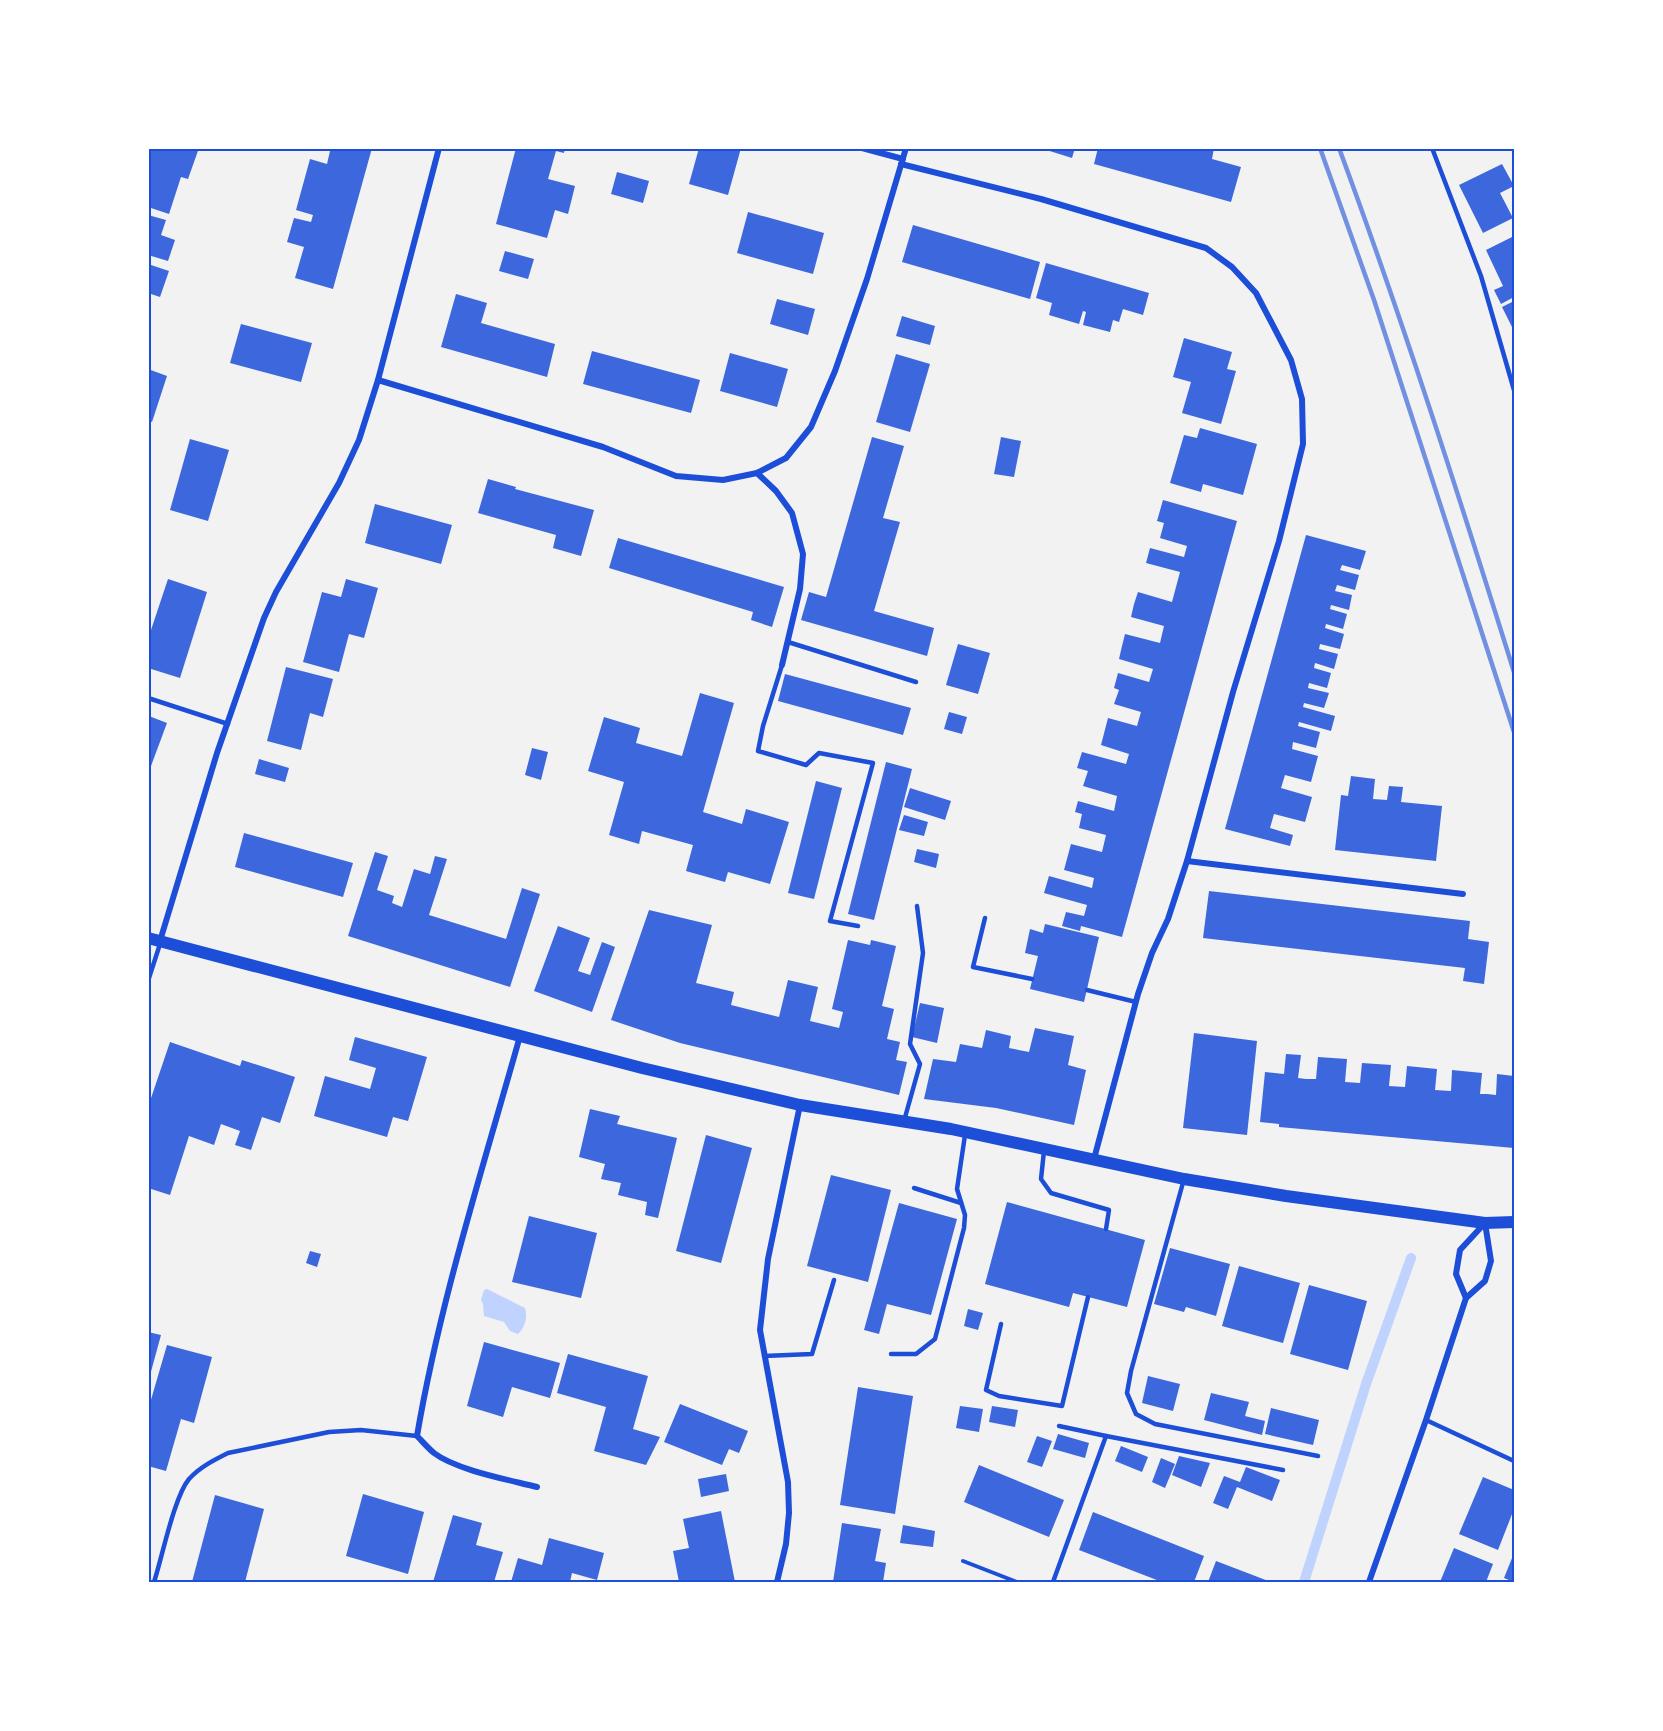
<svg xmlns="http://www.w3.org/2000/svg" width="1663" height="1731" font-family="'Exo 2',sans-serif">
	<rect width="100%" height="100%" fill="#f2f2f2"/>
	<path fill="#bfd3fe" d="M487,1289l38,19c3,9 0,19 -7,26l-8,-3 -6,-9 -20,-6 -1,-12 -2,-4 3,-10z"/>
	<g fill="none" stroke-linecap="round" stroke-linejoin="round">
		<polyline stroke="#bfd3fe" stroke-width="10" points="1304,1582 1366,1384 1411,1258"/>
	</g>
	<g fill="#3d67dc">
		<polygon points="148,148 199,148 188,179 181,177 169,214 148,207"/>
		<polygon points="323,148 372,148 333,289 295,278 304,247 287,242 294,218 311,222 313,215 296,210 310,159 327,164 330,151"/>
		<polygon points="516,148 565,148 564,153 556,151 548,179 575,186 568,214 555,210 547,238 496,224"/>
		<polygon points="699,148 741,148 728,195 689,184"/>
		<polygon points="1040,148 1075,148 1072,158"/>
		<polygon points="1098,148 1214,148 1212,159 1241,167 1231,202 1094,164"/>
		<polygon points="1502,164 1514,186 1500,193 1513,218 1483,233 1459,185"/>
		<polygon points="617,172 649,181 643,203 611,194"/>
		<polygon points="748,212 824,233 813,274 737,253"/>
		<polygon points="148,215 166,220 161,235 175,240 168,261 148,255"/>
		<polygon points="913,225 1040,262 1030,299 902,262"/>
		<polygon points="1514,236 1513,257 1514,297 1501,304 1494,290 1503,286 1486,250"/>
		<polygon points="505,251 534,259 528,279 499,271"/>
		<polygon points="1046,263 1149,293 1143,315 1123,309 1119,322 1113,320 1110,332 1083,325 1086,312 1083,311 1079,324 1049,315 1052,303 1036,298"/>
		<polygon points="148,264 169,271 160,297 148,293"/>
		<polygon points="456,294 487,303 481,323 555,344 547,377 441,347"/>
		<polygon points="777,299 815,309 808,335 770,324"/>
		<polygon points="1514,301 1514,326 1512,327 1502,307"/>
		<polygon points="902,316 935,326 930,345 896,336"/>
		<polygon points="241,324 312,343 301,382 230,363"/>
		<polygon points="1184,338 1232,352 1227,369 1236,371 1221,424 1182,413 1191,382 1173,377"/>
		<polygon points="592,351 700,380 691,413 583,384"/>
		<polygon points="730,353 788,369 777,407 720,391"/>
		<polygon points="896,354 930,364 910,432 876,422"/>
		<polygon points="148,369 167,376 152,422 148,421"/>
		<polygon points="1200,428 1257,444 1243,495 1203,484 1201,492 1170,483 1184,435 1197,438"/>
		<polygon points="872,437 904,446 883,518 900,522 874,611 934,628 927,656 801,620 809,592 826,597"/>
		<polygon points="1001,437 1021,441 1014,477 994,474"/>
		<polygon points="190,439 229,450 208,521 170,510"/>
		<polygon points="488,479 516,487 515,489 594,510 581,556 553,548 556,535 478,513"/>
		<polygon points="1163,500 1237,521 1122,937 1081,926 1080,931 1062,926 1066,912 1084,916 1087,905 1044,893 1049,876 1092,888 1094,878 1064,870 1071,844 1102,852 1106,835 1079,828 1082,814 1075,812 1078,801 1114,811 1117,796 1083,786 1088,771 1077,768 1082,752 1126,764 1129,754 1101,745 1108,718 1137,726 1141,712 1114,704 1119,690 1114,688 1118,673 1149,682 1153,669 1119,659 1122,646 1125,634 1160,643 1164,626 1131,617 1134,604 1138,592 1172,602 1180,572 1146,563 1150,548 1184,557 1187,546 1160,538 1164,523 1157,521"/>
		<polygon points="375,504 452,525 441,564 365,543"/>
		<polygon points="1306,535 1366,551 1360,570 1342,565 1340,570 1359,575 1355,590 1337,585 1335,591 1352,595 1349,610 1331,605 1330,609 1347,614 1343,629 1326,624 1325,628 1344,634 1340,649 1320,644 1319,649 1338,654 1334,669 1315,663 1314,668 1331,673 1327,688 1309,683 1308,688 1329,693 1324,708 1304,703 1303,707 1335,716 1331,731 1299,722 1298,726 1320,732 1316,748 1293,742 1292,749 1318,756 1311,782 1285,775 1281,788 1312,797 1305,822 1274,814 1270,828 1293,835 1290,846 1225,829"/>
		<polygon points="618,538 784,587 772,627 751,620 753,612 609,568"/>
		<polygon points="168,579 207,592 180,678 148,668 148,639"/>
		<polygon points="346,579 378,588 364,638 349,634 339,672 303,662 322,592 341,597"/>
		<polygon points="958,644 990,653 978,694 946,685"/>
		<polygon points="286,667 333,679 323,717 310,713 301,750 267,741"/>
		<polygon points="785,674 911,708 903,735 778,701"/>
		<polygon points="700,693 734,703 703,812 742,824 746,809 789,822 770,884 728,872 725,882 686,871 693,845 642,831 639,844 609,835 624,782 588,771 604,717 640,728 636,743 682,756"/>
		<polygon points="949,712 967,717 962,734 944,729"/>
		<polygon points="149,716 167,723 151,766 148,765"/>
		<polygon points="532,748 548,752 541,780 525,775"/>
		<polygon points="259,759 289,768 285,782 255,774"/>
		<polygon points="886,762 912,769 874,920 848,914"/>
		<polygon points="1351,776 1375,779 1373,799 1387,800 1389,786 1403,787 1401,802 1442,806 1436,861 1335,850 1341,795 1348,796"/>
		<polygon points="816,781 842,788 814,899 788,893"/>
		<polygon points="910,788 951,801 945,820 904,807"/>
		<polygon points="904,815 928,822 924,836 899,830"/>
		<polygon points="244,833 353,863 343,897 235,867"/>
		<polygon points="917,849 939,854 936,868 914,862"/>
		<polygon points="375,852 388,856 377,890 394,896 392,903 402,907 414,869 430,874 435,856 447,859 429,915 506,939 522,888 540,894 510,987 348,936"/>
		<polygon points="1209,891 1470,921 1468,939 1489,942 1484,984 1463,981 1465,968 1203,938"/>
		<polygon points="649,910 712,925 696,983 734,992 731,1005 779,1017 788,980 818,987 810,1021 839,1028 843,1012 832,1009 848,940 870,945 871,940 896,946 882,1006 894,1009 887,1039 900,1042 896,1060 907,1062 899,1095 680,1043 611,1020"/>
		<polygon points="1045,924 1099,937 1084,1002 1030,989 1038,956 1025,953 1030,929 1043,933"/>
		<polygon points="558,926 590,938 578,971 590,975 602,942 615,947 592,1012 534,991"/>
		<polygon points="920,1003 944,1008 937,1043 912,1037"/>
		<polygon points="1035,1028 1074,1036 1068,1065 1086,1070 1074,1125 996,1108 924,1099 933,1059 956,1062 960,1044 982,1048 986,1030 1011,1036 1009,1048 1029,1052"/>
		<polygon points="1194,1033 1257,1041 1247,1135 1183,1128"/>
		<polygon points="355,1037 427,1057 408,1121 393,1117 387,1137 314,1116 325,1076 370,1089 376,1068 349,1060"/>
		<polygon points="170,1042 240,1066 242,1060 295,1077 280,1123 262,1117 251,1150 235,1145 240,1131 221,1124 214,1145 189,1136 170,1195 148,1188 148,1107"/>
		<polygon points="1286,1054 1301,1055 1298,1078 1306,1079 1316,1079 1318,1057 1347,1059 1345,1082 1360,1083 1362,1063 1391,1065 1389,1086 1405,1087 1407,1066 1437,1069 1435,1090 1451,1091 1452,1070 1482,1073 1480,1094 1487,1094 1496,1095 1497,1074 1514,1076 1514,1148 1279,1127 1279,1124 1260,1122 1265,1072 1284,1074"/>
		<polygon points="590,1109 620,1116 617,1124 677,1138 658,1218 645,1215 647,1202 618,1195 621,1183 601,1179 605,1164 579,1157"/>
		<polygon points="706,1135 752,1148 721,1263 676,1251"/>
		<polygon points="831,1175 891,1190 868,1282 807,1266"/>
		<polygon points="1007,1202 1145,1240 1127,1307 1073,1293 1069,1307 985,1284"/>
		<polygon points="899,1203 957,1219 931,1315 887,1304 879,1334 864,1330"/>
		<polygon points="529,1216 597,1233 581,1298 512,1282"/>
		<polygon points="1170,1248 1230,1264 1216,1316 1186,1307 1184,1312 1154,1304"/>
		<polygon points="310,1251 321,1254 317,1267 306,1263"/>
		<polygon points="1239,1266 1300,1283 1283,1343 1222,1326"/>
		<polygon points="1309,1285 1367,1301 1348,1370 1290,1354"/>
		<polygon points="968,1309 983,1313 978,1330 964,1326"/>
		<polygon points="148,1332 161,1335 149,1379 148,1379"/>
		<polygon points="484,1342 560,1363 550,1398 512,1387 503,1417 467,1406"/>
		<polygon points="167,1345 212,1357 194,1423 181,1419 166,1471 148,1466 148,1410"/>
		<polygon points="568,1354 648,1376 633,1429 660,1437 646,1465 594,1451 606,1407 557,1393"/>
		<polygon points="1148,1376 1180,1384 1173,1411 1142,1403"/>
		<polygon points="858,1387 913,1396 895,1514 840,1505"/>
		<polygon points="1211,1393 1249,1402 1245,1416 1265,1421 1262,1435 1204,1420"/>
		<polygon points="680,1404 748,1431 739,1453 729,1449 722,1465 664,1442"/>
		<polygon points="960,1406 983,1409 979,1432 956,1428"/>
		<polygon points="992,1406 1018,1410 1015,1427 989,1422"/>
		<polygon points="1271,1408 1319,1420 1313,1445 1265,1434"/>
		<polygon points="1058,1434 1089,1443 1085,1458 1053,1449"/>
		<polygon points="1037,1436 1052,1441 1042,1467 1027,1462"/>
		<polygon points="1121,1446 1148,1457 1142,1472 1115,1461"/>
		<polygon points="1179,1456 1210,1463 1201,1487 1172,1475"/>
		<polygon points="1161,1458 1175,1464 1165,1488 1152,1482"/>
		<polygon points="979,1465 1064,1500 1049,1537 964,1502"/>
		<polygon points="1246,1467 1280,1480 1272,1501 1237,1487 1228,1509 1213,1503 1224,1476 1240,1482"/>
		<polygon points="726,1474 729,1491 701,1497 698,1479"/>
		<polygon points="1483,1477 1514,1490 1514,1509 1498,1550 1459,1534"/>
		<polygon points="363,1494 424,1512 408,1574 346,1556"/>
		<polygon points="215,1495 264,1509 245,1582 192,1582"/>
		<polygon points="721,1511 735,1582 679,1582 673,1551 689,1548 683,1519"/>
		<polygon points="1093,1512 1204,1556 1194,1582 1162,1582 1079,1550"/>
		<polygon points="453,1515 482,1523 476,1545 503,1552 494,1582 433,1582"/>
		<polygon points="842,1523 881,1529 875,1561 886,1563 883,1582 833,1582"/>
		<polygon points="903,1525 935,1531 933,1547 900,1543"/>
		<polygon points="549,1538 604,1553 597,1580 572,1573 570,1582 511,1582 518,1558 542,1565"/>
		<polygon points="1454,1548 1493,1564 1486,1582 1440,1582"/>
		<polygon points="1514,1553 1514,1582 1504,1578"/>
		<polygon points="1216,1561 1271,1582 1208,1582"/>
	</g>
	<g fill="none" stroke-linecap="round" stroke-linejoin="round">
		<polyline stroke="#1d4ed8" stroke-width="4" points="963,1561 1017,1582"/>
		<g stroke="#1d4ed8" stroke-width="4.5">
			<polyline points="1432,148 1481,276 1514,390"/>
			<polyline points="788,642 916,682"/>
			<polyline points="782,665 763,726 758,751 806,765 819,753 873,763 830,921 858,926"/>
			<polyline points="148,698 228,724"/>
			<polyline points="985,918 973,967 1032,979"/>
			<polyline points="148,981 160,944"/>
			<polyline points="1087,990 1136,1002"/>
			<polyline points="904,1121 920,1064 910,1044 923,953 917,906"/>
			<polyline points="1044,1151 1041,1179 1051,1193 1109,1210 1106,1229"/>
			<polyline points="1184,1179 1131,1371 1127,1393 1136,1414 1155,1424 1318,1456"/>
			<polyline points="914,1188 961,1203"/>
			<polyline points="1001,1324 986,1390 999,1396 1062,1406 1088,1297"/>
			<polyline points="891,1354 916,1354 935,1339 964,1228 965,1215 957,1189 965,1135"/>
			<polyline points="764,1356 812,1354 834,1280"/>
			<polyline points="1426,1420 1514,1461"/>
			<polyline points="1059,1426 1106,1436"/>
			<path d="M154,1582c8,-24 20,-85 35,-103 11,-12 25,-19 39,-26l101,-21 32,-2 56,6"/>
			<polyline points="1053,1582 1106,1436 1283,1470"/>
		</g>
		<g stroke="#1d4ed8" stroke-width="6">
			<polyline points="862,148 903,159"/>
			<polyline points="901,164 1041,199 1206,248 1232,267 1256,293 1291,360 1302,399 1303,444 1279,541 1233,692 1187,861 1168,919 1152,953 1138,994 1094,1159"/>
			<polyline points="378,380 603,447 676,476 723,480 757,473 786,458 811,427 835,371 867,279 906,148"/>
			<polyline points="757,473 776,491 792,513 803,554 800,589 782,665"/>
			<polyline points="1187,861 1463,894"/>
			<polyline points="160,941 217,753 264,618 276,592 339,483 359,440 378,380 439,148"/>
			<path d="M520,1036c-37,132 -80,265 -103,400 6,6 11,12 17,17 22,17 76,27 103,34"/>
			<polyline points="1466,1298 1456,1274 1460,1250 1484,1224"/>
			<polyline points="777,1582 786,1544 789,1513 788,1482 760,1330 768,1259 800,1105"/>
			<polyline points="1369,1582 1426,1420 1466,1298 1485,1281 1491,1261 1485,1223"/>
		</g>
		<polyline stroke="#1d4ed8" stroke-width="12" points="148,938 642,1068 800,1105 951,1129 1184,1179 1286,1196 1485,1223 1514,1222"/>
		<g stroke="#7290e2" stroke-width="4.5">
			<polyline points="1320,148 1374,300 1514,732"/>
			<path d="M1339,148c64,173 120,348 175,524"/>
		</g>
	</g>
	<rect width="1663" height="1731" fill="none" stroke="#ffffff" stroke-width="300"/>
	<rect x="150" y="150" width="1363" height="1431" fill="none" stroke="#1d4ed8" stroke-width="2"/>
</svg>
